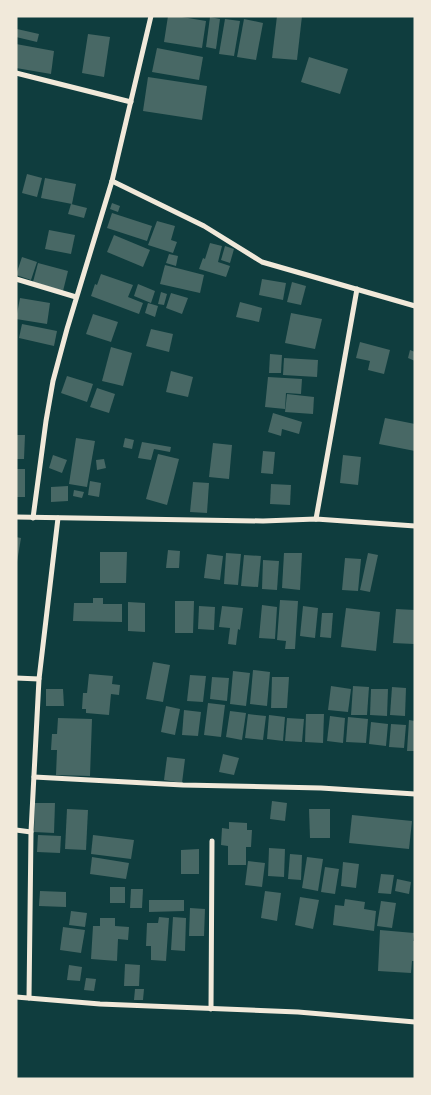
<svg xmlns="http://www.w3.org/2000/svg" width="431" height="1095" font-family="Helvetica,sans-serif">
	<rect width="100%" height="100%" fill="#0f3d3e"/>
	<g fill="#486865">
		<polygon points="168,16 176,16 206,21 202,48 164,42"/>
		<polygon points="277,16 302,16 297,60 272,58"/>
		<polygon points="210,17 220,19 216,49 206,47"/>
		<polygon points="225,19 240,21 234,56 219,54"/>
		<polygon points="244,19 263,23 256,60 237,57"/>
		<polygon points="17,29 39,34 37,42 16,37"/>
		<polygon points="88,34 110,37 104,77 82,73"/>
		<polygon points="16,44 54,51 51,74 16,68"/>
		<polygon points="157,48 203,57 199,80 152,72"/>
		<polygon points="309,57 348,69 340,94 301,82"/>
		<polygon points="148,77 207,86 202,120 143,111"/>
		<polygon points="27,174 42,178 37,197 22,193"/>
		<polygon points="45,178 76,184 72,204 41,198"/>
		<polygon points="112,203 120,206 118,212 110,209"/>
		<polygon points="71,204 87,208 84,218 68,214"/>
		<polygon points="112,213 152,226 147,241 107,228"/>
		<polygon points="157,221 175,226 171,240 177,242 173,253 148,245"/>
		<polygon points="49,230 75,235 71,254 45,249"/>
		<polygon points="114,235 150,250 143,267 107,252"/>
		<polygon points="210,243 222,246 218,262 230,266 226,277 199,269 203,258 205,259"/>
		<polygon points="225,246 234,249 230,263 221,260"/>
		<polygon points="169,254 178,256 176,266 166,263"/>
		<polygon points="22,257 37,262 31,280 16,275"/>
		<polygon points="38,263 68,271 63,291 33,282"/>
		<polygon points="165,265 204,275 200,293 160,284"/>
		<polygon points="101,274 133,285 128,297 143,303 139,314 91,296 95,284 97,285"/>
		<polygon points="262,279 286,283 283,300 259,295"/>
		<polygon points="292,282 306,286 301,305 287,302"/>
		<polygon points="138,284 155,291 151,303 134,296"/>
		<polygon points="161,292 167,294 164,305 158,304"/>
		<polygon points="171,293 188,298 182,314 166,308"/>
		<polygon points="20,298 50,303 47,324 16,319"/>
		<polygon points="240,302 262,308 259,322 236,317"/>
		<polygon points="148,303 158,306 155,317 145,313"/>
		<polygon points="291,313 322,319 315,349 285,343"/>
		<polygon points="93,314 118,322 111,342 86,334"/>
		<polygon points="22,324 57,331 54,346 19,338"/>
		<polygon points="151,329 173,334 169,352 146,346"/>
		<polygon points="360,342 390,350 384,374 368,370 370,361 356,358"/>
		<polygon points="111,347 132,353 123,386 102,381"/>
		<polygon points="410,350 415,352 415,361 408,358"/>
		<polygon points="270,354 282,355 281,373 269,373"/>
		<polygon points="284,358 318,360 317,377 283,375"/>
		<polygon points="171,371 193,377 188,397 166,392"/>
		<polygon points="67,376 93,384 87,402 61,393"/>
		<polygon points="268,377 302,379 301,394 286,393 285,409 265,407"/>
		<polygon points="97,388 115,394 109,413 90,407"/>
		<polygon points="287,394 314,397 313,414 285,412"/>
		<polygon points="273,413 302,422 299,434 282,429 281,436 268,432"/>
		<polygon points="385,418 415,424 415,451 379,444"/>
		<polygon points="16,435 25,435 24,459 16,459"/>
		<polygon points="76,438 95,441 87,487 69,484"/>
		<polygon points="125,438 134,440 132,449 123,447"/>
		<polygon points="142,442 171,447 170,452 154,449 151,460 138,458"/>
		<polygon points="213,443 232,445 229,479 209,477"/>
		<polygon points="263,451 275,452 273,474 261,473"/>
		<polygon points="158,454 179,459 167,505 146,499"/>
		<polygon points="53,455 67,460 62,473 49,468"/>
		<polygon points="343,455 361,457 358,485 340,483"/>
		<polygon points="104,459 106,468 97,470 96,460"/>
		<rect x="16" y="469" width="9" height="28"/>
		<polygon points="90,481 101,483 99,497 88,495"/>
		<polygon points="193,482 209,483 207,513 190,512"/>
		<polygon points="271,484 291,485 290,505 270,504"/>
		<polygon points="68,486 68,501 51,502 51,487"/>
		<polygon points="74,490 84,492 82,498 73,496"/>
		<polygon points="16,537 21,538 17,562 16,562"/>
		<polygon points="168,550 180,551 179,568 166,568"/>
		<polygon points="100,552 127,552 126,583 100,583"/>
		<polygon points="226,553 241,554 238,585 224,584"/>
		<polygon points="284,553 302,553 300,590 282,588"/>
		<polygon points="368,553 378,555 370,592 360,590"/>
		<polygon points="207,554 223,556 220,580 204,578"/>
		<polygon points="244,555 261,556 258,587 241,586"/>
		<polygon points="345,558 361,559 358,591 342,590"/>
		<polygon points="263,560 279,561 277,590 262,589"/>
		<polygon points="93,598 103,598 103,604 122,604 122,622 73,621 74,603 93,603"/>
		<polygon points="280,600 298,601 295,649 285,649 286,641 277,640"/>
		<polygon points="175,601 194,601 193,633 175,633"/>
		<polygon points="128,602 145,603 145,632 128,631"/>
		<polygon points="262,605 277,607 275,639 259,638"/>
		<polygon points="199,606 215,607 214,630 198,629"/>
		<polygon points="222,606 243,608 240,630 238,629 236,645 228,644 230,628 219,627"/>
		<polygon points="303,606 318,608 315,638 300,636"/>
		<polygon points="346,608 380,612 376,651 341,647"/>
		<polygon points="396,609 415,610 414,644 393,643"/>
		<polygon points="322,613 333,613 331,638 320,637"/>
		<polygon points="153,662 170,665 163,702 146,699"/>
		<polygon points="253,670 270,672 267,706 250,704"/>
		<polygon points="233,671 250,673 246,706 230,704"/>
		<polygon points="89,674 113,676 112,684 120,685 119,695 111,694 109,715 86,713 86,709 82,709 83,693 87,693"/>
		<polygon points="190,675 206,676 203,702 187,701"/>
		<polygon points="212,677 229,678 227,701 210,699"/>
		<polygon points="272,677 289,677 287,708 271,708"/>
		<polygon points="331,686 351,689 348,712 328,710"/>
		<polygon points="353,686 369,687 367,715 351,715"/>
		<polygon points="392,687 406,688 405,716 390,715"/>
		<polygon points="46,689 63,689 64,706 46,706"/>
		<polygon points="371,689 388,689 387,716 370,715"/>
		<polygon points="208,703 225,705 221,737 204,735"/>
		<polygon points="166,706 180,709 175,735 161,732"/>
		<polygon points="184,710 201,712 198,736 182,735"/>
		<polygon points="230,711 246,713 242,740 226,737"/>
		<polygon points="248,714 266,716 263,740 245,738"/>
		<polygon points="306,714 324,714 323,743 305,742"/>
		<polygon points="269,715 285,717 283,741 267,739"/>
		<polygon points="330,716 345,718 343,743 327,741"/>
		<polygon points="348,717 368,719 366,743 346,742"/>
		<polygon points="58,718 92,719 90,776 56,775 57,750 51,750 52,734 57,734"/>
		<polygon points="287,718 304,719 302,742 285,741"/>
		<polygon points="409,720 415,721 415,751 407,751"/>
		<polygon points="371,722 388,724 386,746 369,744"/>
		<polygon points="391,724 406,725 404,748 389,747"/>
		<polygon points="223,754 239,758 234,775 219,772"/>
		<polygon points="167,757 185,759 182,783 164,780"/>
		<polygon points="272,801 287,803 285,821 270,819"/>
		<polygon points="35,803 55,803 54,833 34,832"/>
		<polygon points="67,809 88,810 86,850 65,849"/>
		<polygon points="309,809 330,809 330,838 310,838"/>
		<polygon points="352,815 412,821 409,849 349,843"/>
		<polygon points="229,822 247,823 247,830 252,830 251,847 246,847 246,865 228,865 228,846 221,845 222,828 229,829"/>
		<polygon points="38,835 61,836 60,853 37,852"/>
		<polygon points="93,835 134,840 131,859 91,854"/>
		<polygon points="269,848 285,849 284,877 268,876"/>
		<polygon points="199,849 199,874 181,874 181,850"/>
		<polygon points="290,854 302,855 301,880 288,879"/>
		<polygon points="92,857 129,863 126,879 90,874"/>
		<polygon points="307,857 323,859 318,891 302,888"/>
		<polygon points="248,861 265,863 262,887 245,885"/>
		<polygon points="343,862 359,864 356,888 341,886"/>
		<polygon points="325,867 339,869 335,894 321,892"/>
		<polygon points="381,874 394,875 391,894 378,893"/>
		<polygon points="397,879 411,882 409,894 395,891"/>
		<rect x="110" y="887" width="15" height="16"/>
		<polygon points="131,889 143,889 142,908 130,908"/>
		<polygon points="40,891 66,892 66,907 39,906"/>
		<polygon points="265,891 281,893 277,921 261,918"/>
		<polygon points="300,897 319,900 313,929 295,925"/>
		<polygon points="345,899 365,902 364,909 376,911 374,931 333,925 335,905 344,906"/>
		<polygon points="149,900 184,900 184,911 149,912"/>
		<polygon points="381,901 396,903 392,928 377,926"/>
		<polygon points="190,908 205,909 204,936 189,936"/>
		<polygon points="71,911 87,913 85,927 69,925"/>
		<polygon points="159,917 169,918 166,961 151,960 151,946 146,946 147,923 158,923"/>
		<polygon points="173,917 186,918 185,951 171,950"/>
		<polygon points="100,918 115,918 115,926 129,927 128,940 118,939 117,961 91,959 93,926 100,926"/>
		<polygon points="63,927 85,930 81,953 60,950"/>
		<polygon points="380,930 414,933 413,941 415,941 415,961 412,961 411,973 378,971"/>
		<polygon points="125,964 140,965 139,986 124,986"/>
		<polygon points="69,965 82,967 80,981 67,980"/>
		<polygon points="86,978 96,979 94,991 84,990"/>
		<polygon points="135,989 144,989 143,1000 134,1000"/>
	</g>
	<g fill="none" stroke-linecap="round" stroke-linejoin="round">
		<g stroke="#f1e9da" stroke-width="5">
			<polyline points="16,73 131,102"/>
			<polyline points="112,181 204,226 262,262 415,306"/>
			<polyline points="16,279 76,297"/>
			<polyline points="16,517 263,521 316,519 415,526"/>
			<polyline points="33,518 46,421 53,381 67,329 112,181 151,16"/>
			<polyline points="316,519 357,289"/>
			<polyline points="16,678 39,679"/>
			<polyline points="34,777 183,785 321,788 415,794"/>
			<polyline points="16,830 31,832"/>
			<polyline points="16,997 100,1004 298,1012 415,1022"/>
			<polyline points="29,998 31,832 39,679 58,518"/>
			<polyline points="211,1009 212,841"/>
		</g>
	</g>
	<rect width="431" height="1095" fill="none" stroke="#f1e9da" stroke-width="35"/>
</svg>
